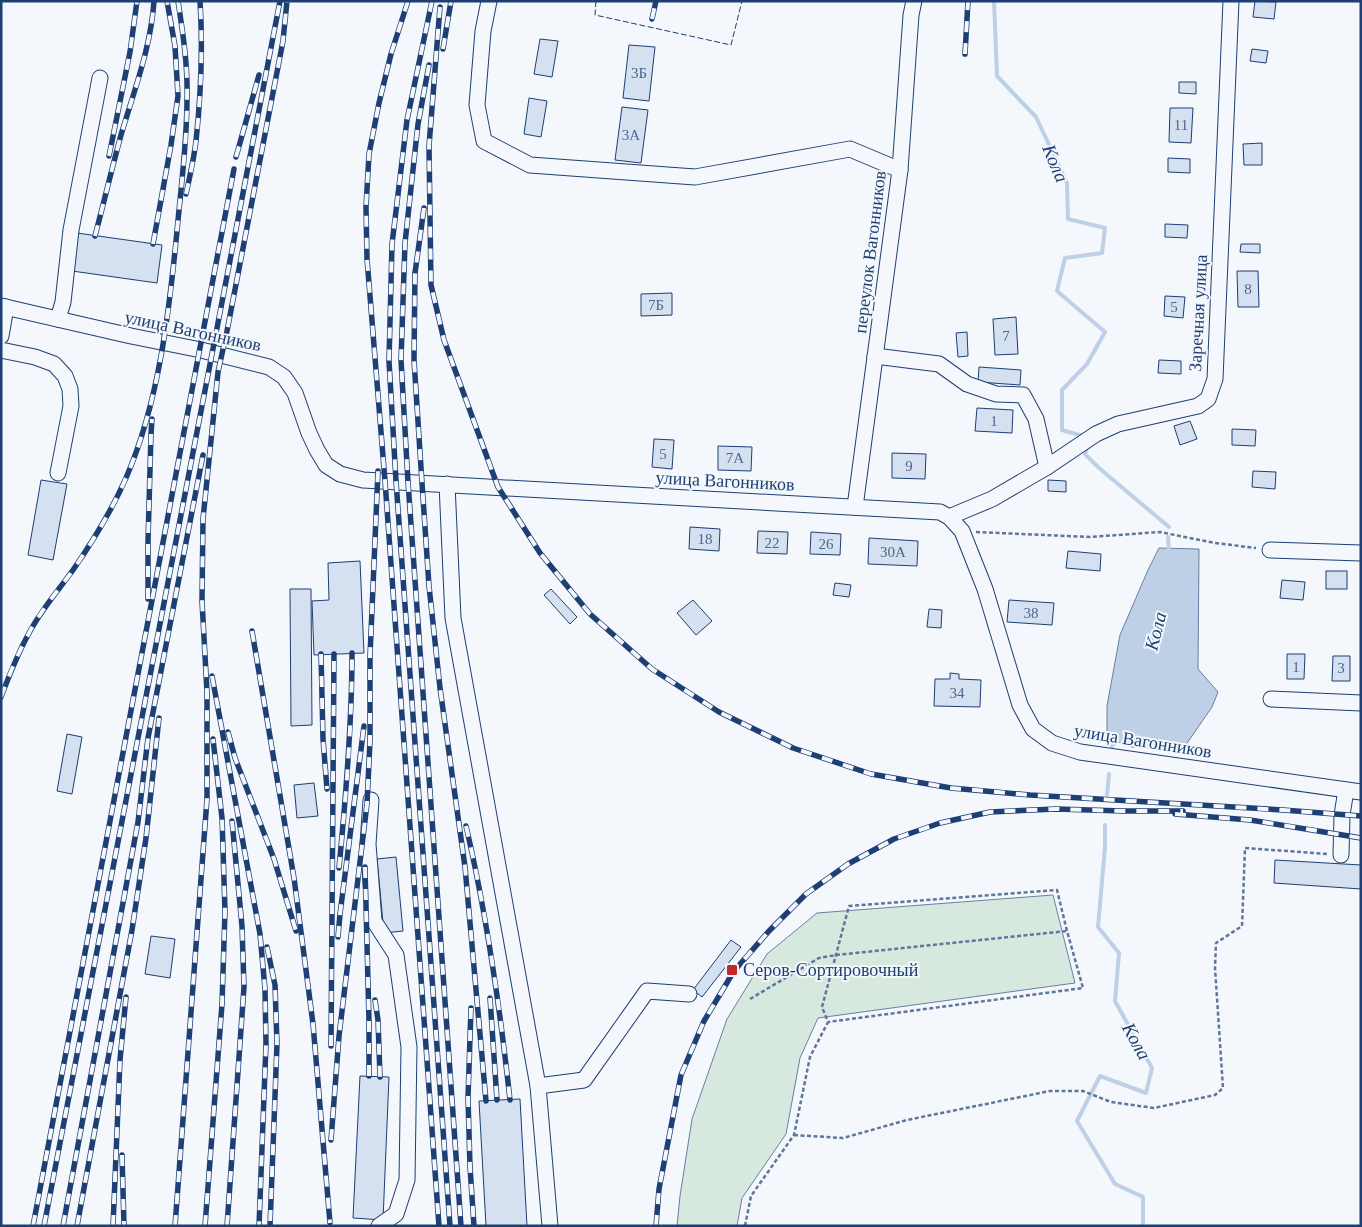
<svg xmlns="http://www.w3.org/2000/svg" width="1362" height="1227" font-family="Georgia,serif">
	<rect width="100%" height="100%" fill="#f4f7fb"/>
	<polygon fill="#d7e8df" stroke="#687fa3" points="1053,895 1075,983 818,1018 800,1058 786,1134 742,1198 737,1226 677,1226 680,1196 692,1119 727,1019 767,954 817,913"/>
	<polygon fill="#bed0e5" stroke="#687fa3" points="1159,548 1199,549 1198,669 1218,692 1212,707 1183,749 1132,747 1115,741 1107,737 1107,706 1120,635 1148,570"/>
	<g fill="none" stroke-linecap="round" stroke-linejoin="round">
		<g stroke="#bed0e5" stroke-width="4">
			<polyline points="994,1 997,76 1036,117 1067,183 1068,219 1105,228 1102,253 1065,258 1057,291 1105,332 1087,364 1062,390 1062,430 1083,436"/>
			<polyline points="1088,446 1085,454 1099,468 1169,527"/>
			<polyline points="1168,537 1169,552"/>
			<polyline points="1111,748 1117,739"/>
			<polyline points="1107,795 1109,774"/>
			<polyline points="1105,825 1105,847 1098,927 1119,953 1115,1001 1152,1068 1146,1093 1100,1076 1077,1121 1115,1184 1143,1197 1143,1226"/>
		</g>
	</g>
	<g fill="#d5e0f0" stroke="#1d3f73">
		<polygon points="1255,1 1276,2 1274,19 1253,17"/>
		<polygon points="540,39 558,41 552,77 534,74"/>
		<polygon points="629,45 655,47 649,101 623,98"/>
		<polygon points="1252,49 1268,51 1266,63 1250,61"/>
		<polygon points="1179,82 1196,82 1196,94 1179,93"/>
		<polygon points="529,98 547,101 541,137 524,134"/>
		<polygon points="622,107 648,110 641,163 615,160"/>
		<polygon points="1170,108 1193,108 1191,143 1169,142"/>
		<polygon points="1262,143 1262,165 1244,165 1243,144"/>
		<polygon points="1168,158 1190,159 1190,173 1168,172"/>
		<polygon points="1165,224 1188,225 1187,238 1165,237"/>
		<polygon points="77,233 162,245 157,283 72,271"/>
		<polygon points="1241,244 1260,244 1260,253 1240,252"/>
		<polygon points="1237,271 1258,271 1259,307 1238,307"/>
		<polygon points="672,293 672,315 641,316 641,294"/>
		<polygon points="1165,296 1185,297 1183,318 1164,316"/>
		<polygon points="1016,317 1018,354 995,355 993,319"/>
		<polygon points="967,332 968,356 958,357 956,333"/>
		<polygon points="1159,360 1181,361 1181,374 1158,373"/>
		<polygon points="979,367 1021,370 1020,385 978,382"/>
		<polygon points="977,408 1013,410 1012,433 975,431"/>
		<polygon points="1190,421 1197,439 1180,445 1174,426"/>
		<polygon points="1232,429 1256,430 1255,446 1232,445"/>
		<polygon points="654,439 674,440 672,469 652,467"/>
		<polygon points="718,446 752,447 751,471 718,470"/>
		<polygon points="892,453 926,454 925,479 892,478"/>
		<polygon points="1253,471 1276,472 1275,489 1252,487"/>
		<polygon points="41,480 67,484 53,560 28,555"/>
		<polygon points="1048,480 1066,481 1066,492 1048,491"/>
		<polygon points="690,527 720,529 719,551 689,549"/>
		<polygon points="758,531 788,532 787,554 757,553"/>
		<polygon points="811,532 841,534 840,555 810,554"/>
		<polygon points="869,538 918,541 917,566 868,564"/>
		<polygon points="1068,551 1101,554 1100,571 1066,568"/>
		<polygon points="360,561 364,653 314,655 312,601 329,600 328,563"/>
		<rect x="1326" y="571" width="21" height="18"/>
		<polygon points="1282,580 1305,582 1303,600 1280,598"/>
		<polygon points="835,583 851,585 849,597 833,595"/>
		<polygon points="290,589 311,589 312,725 291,726"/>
		<polygon points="551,589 577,617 570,624 544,595"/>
		<polygon points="693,600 712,621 696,635 677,613"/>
		<polygon points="1009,600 1054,603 1052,625 1007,622"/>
		<polygon points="929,609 942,610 941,628 927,627"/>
		<polygon points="1287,654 1305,654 1304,679 1287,679"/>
		<polygon points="1333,656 1350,656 1350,681 1332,681"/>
		<polygon points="950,673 959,674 959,679 981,680 980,707 934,706 935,679 950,679"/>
		<polygon points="67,734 82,737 72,794 57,791"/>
		<polygon points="314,783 318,816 297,818 294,785"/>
		<polygon points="396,857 403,931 384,933 377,859"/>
		<polygon points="1275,860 1361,865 1361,889 1274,883"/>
		<polygon points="151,936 175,939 170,978 145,974"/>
		<polygon points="731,940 741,947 702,997 693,990"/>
		<polygon points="360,1076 389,1077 383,1220 353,1218"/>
		<polygon points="520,1099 527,1226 486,1226 479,1101"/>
	</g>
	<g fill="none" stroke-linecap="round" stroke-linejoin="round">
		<g stroke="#1d3f73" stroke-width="17">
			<g id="minor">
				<polyline points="489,1 483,31 477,105 484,141 530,165 695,177 850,149 900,170"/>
				<polyline points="1,306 131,336 201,350 269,367 284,377 295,393 309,433 317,450 326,465 340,474 363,480 940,512 949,517 962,531 985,589 1020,705 1033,729 1052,743 1080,752 1361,792"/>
				<polyline points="58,319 63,302 71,230 100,78"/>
				<polyline points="1,336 6,307"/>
				<polyline points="1,350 35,357 54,364 65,376 70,389 71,406 58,473"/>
				<polyline points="875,356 939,364 967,384 996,394 1023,395 1036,419 1047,467"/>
				<polyline points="447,484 453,618 538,1086 550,1226"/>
				<polyline points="855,507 900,170 911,15 914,1"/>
				<polyline points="949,517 992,499 1047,467 1096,434 1118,424 1198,406 1208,399 1215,379 1231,1"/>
				<polyline points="1270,550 1361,553"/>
				<polyline points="1271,699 1361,703"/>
				<polyline points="371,800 368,844 374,921 396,955 409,1047 407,1180 396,1214 379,1226"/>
				<polyline points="1341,855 1342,815 1346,790"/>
				<polyline points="538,1086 584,1080 647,991 689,994"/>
			</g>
		</g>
		<g stroke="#5e769c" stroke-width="2.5" stroke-dasharray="4 2.5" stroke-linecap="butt">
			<polyline points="976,532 1090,537 1160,532 1215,543 1256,548"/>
			<polyline points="750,999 819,958 836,955 1067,931"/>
			<polyline points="794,1135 843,1138 907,1120 1050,1091 1083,1091 1111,1102 1154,1108 1215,1095 1223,1088 1215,968 1216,943 1242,926 1245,848 1328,854"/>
			<polyline points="745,1226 751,1196 794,1135 810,1057 828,1022 822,1007 849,906 1057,890 1067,931 1083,988 828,1022"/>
		</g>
		<use href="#minor" stroke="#f4f7fb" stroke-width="15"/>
		<g stroke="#1d3f73" stroke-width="5.5">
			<g id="rail">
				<polyline points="408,1 391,54 379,103 369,154 366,207 367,259 385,481 439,1226"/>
				<polyline points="432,1 407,120 392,244 389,361 396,481 450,1226"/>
				<polyline points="440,7 429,146 431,285 444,340 498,487 540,553 590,614 652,669 719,712 793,748 871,774 951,788 1030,795 1283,810 1361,816"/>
				<polyline points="652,19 656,1"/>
				<polyline points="443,49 451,1"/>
				<polyline points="965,54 968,1"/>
				<polyline points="429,65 418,124 405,243 401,360 408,482 461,1226"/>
				<polyline points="109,156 130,52 137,1"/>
				<polyline points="236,157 259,75"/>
				<path d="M186,194c4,-18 8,-36 10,-53 5,-47 7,-93 4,-140"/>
				<polyline points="424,208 415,273 414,360 422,483 429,586 440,688 465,867 486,1101"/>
				<path d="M95,236c9,-34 17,-68 26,-101 13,-44 30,-88 33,-134"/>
				<polyline points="153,244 171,145 178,96 175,46 167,1"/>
				<polyline points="148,599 148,541 151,434 152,419"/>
				<polyline points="252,631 294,878 313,1024 330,1223"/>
				<polyline points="321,654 323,739 327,789"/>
				<polyline points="212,676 260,934 265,989 266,1044 259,1226"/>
				<path d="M1,697c8,-21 16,-42 27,-62 12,-24 30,-44 45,-65 20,-29 39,-60 53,-92 33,-76 43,-165 51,-247 4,-44 10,-88 10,-132 1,-33 -4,-65 -9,-98"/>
				<polyline points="228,732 235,758 274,859 296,931"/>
				<polyline points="1175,814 1250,820 1361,838"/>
				<path d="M466,826c21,90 34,182 44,274"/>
				<polyline points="365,867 369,1021 369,1076"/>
				<path d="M339,868c7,-72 13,-143 13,-215"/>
				<polyline points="338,937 340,914 364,726"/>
				<polyline points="267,947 275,985 277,1044 270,1226"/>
				<polyline points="490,998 497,1100"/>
				<polyline points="375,1000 378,1020 380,1077"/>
				<polyline points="471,1008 468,1098 470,1167 474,1226"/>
				<polyline points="331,1046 334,654"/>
				<polyline points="331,1140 339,1036 367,804 370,741 370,656 378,471"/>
				<polyline points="122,1155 124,1226"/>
				<polyline points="33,1226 234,169"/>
				<polyline points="44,1226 280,1"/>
				<polyline points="63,1226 138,822 148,738 203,455"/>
				<polyline points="77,1226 132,930 146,838 159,718"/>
				<polyline points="113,1226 120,1060 126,997"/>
				<polyline points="175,1226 207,799 207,692 202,601 203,519 218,372 227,331 283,41 287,1"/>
				<polyline points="205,1226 222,1004 225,911 222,818 213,739"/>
				<polyline points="227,1226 244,987 242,926 232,821"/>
				<polyline points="656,1226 659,1189 681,1075 704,1021 734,971 769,931 806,894 848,864 894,839 940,823 990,812 1056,809 1123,811 1183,811"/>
			</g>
		</g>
		<use href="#rail" stroke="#f4f7fb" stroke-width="4" stroke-dasharray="11" stroke-linecap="butt"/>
		<polyline stroke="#1d3f73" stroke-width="1" stroke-dasharray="6 2.5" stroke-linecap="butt" points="596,1 595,15 731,45 742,1"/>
	</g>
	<rect fill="#c62828" stroke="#f4f7fb" stroke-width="2" x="726" y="964" width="12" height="12" rx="2.5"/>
	<g text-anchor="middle" stroke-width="4" stroke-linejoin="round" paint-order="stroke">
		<g font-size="15" fill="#4b6792">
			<text x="639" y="78">3Б</text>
			<text x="1181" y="130">11</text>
			<text x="631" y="140">3А</text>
			<text x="1248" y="294">8</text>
			<text x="656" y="310">7Б</text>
			<text x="1174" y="312">5</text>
			<text x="1006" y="341">7</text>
			<text x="994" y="426">1</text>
			<text x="663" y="459">5</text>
			<text x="735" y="463">7А</text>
			<text x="909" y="471">9</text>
			<text x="705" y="544">18</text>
			<text x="772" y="548">22</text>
			<text x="826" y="549">26</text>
			<text x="893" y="557">30А</text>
			<text x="1031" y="618">38</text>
			<text x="1296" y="672">1</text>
			<text x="1341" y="673">3</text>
			<text x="957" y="698">34</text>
		</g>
		<g font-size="18" fill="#1d3f73" stroke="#f4f7fb">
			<text transform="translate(870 252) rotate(-83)" y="6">переулок Вагонников</text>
			<text transform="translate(1198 313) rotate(-87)" y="6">Заречная улица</text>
			<text transform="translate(193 331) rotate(12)" y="6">улица Вагонников</text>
			<text transform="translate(725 481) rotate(3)" y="6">улица Вагонников</text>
			<text transform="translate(1143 741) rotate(9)" y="6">улица Вагонников</text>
		</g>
		<g font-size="18" fill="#1d3f73" stroke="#f4f7fb" text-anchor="start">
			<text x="743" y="976">Серов-Сортировочный</text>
		</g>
		<g font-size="19" font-style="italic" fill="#1d3f73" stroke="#f4f7fb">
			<text transform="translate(1056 163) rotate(67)" y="7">Кола</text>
			<text transform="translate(1155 631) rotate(-76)" y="7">Кола</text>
			<text transform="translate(1137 1041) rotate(61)" y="7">Кола</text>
		</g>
	</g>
	<rect width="1362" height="1227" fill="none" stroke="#1d3f73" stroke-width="5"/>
</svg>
